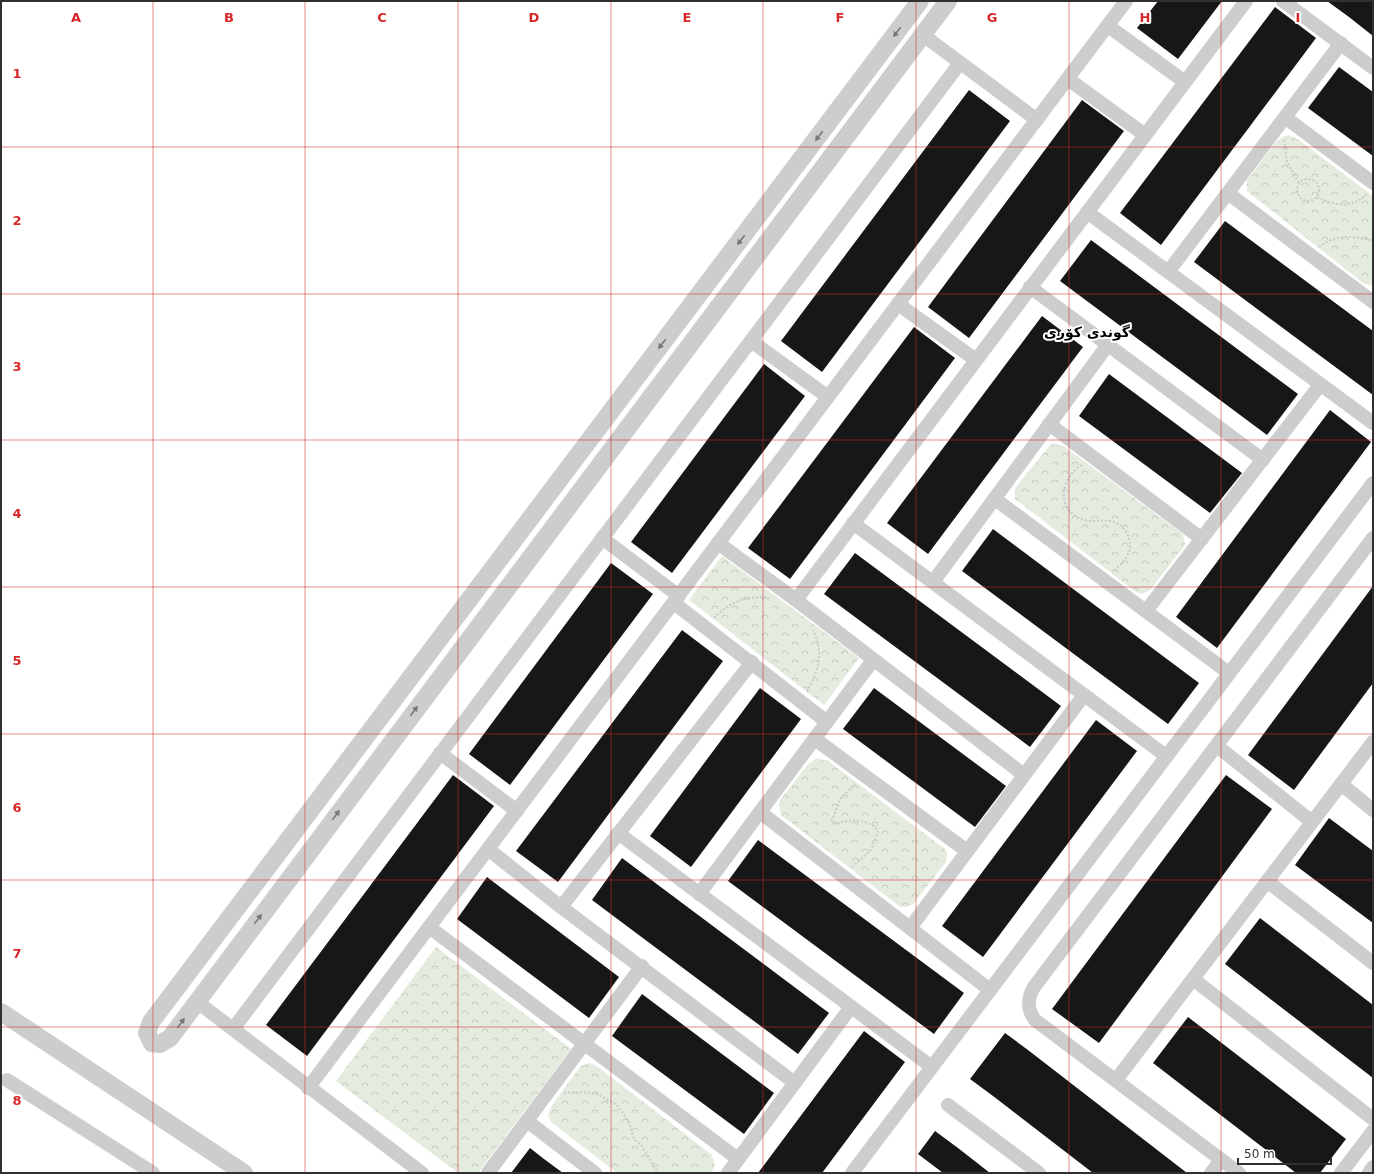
<svg xmlns="http://www.w3.org/2000/svg" width="1374" height="1174" font-family="'DejaVu Sans','Noto Naskh Arabic',sans-serif">
	<defs>
		<pattern id="park-crowns" width="20" height="18" patternUnits="userSpaceOnUse"><rect width="20" height="18" fill="#e4ebdf"/><path d="M2 6a3 3 0 1 1 6 0M12 15a3 3 0 1 1 6 0" fill="none" stroke="#c4cac0"/></pattern>
	</defs>
	<rect width="100%" height="100%" fill="#fff"/>
	<g fill="url(#park-crowns)">
		<polygon points="1289,135 1299,140 1373,196 1373,286 1363,283 1247,191 1247,180 1276,142 1284,136"/>
		<polygon points="1051,444 1062,445 1183,534 1185,545 1150,590 1142,594 1136,592 1015,499 1015,488"/>
		<polygon points="722,556 859,658 824,705 689,600"/>
		<polygon points="817,758 828,761 945,849 947,853 946,862 913,904 906,907 899,906 781,815 779,805 780,800 808,764"/>
		<polygon points="436,947 571,1049 478,1173 458,1173 336,1081"/>
		<polygon points="590,1063 598,1067 712,1155 715,1165 711,1173 617,1173 551,1122 548,1115 552,1105 578,1070 581,1066"/>
	</g>
	<g fill="#171717">
		<polygon points="1158,1 1222,1 1178,59 1137,28"/>
		<polygon points="1327,1 1373,1 1373,36 1349,17"/>
		<polygon points="1275,7 1316,38 1161,245 1120,213"/>
		<polygon points="1339,67 1373,92 1373,156 1308,108"/>
		<polygon points="969,90 1010,121 822,372 781,341"/>
		<polygon points="1082,100 1124,131 969,338 928,307"/>
		<polygon points="1225,221 1373,331 1373,395 1194,262"/>
		<polygon points="1091,240 1298,394 1267,435 1060,281"/>
		<polygon points="1042,316 1083,347 928,554 887,523"/>
		<polygon points="914,327 955,358 790,579 748,548"/>
		<polygon points="764,364 805,396 672,573 631,542"/>
		<polygon points="1109,374 1242,473 1210,513 1079,416"/>
		<polygon points="1330,410 1371,442 1217,648 1176,617"/>
		<polygon points="993,529 1199,683 1168,724 962,571"/>
		<polygon points="855,553 1061,706 1030,747 824,594"/>
		<polygon points="611,563 653,594 510,785 469,754"/>
		<polygon points="1373,586 1373,683 1294,790 1248,755"/>
		<polygon points="682,630 723,661 558,882 516,851"/>
		<polygon points="760,688 801,719 691,867 650,836"/>
		<polygon points="874,688 1006,786 975,827 843,729"/>
		<polygon points="1096,720 1137,751 983,957 942,926"/>
		<polygon points="453,775 494,806 307,1056 266,1025"/>
		<polygon points="1226,775 1272,809 1099,1043 1052,1009"/>
		<polygon points="1329,818 1373,851 1373,923 1295,865"/>
		<polygon points="758,840 964,993 934,1034 728,881"/>
		<polygon points="622,858 829,1013 798,1054 592,900"/>
		<polygon points="487,877 619,977 589,1018 457,919"/>
		<polygon points="1260,918 1373,1005 1373,1078 1225,964"/>
		<polygon points="642,994 774,1093 744,1134 612,1036"/>
		<polygon points="1188,1017 1346,1139 1320,1173 1296,1173 1153,1063"/>
		<polygon points="864,1031 905,1062 822,1173 758,1173"/>
		<polygon points="1005,1033 1028,1050 1187,1173 1093,1173 993,1096 970,1079"/>
		<polygon points="935,1131 958,1148 990,1173 943,1173 918,1154"/>
		<polygon points="530,1148 544,1159 563,1173 511,1173"/>
	</g>
	<g fill="none" stroke-linecap="round" stroke-linejoin="round">
		<g stroke="#cacaca" stroke-width="2" stroke-dasharray="2 2" stroke-linecap="butt">
			<polyline points="1284,140 1287,162 1299,183"/>
			<circle cx="1308" cy="190" r="11"/>
			<path d="M1317,197c18,9 35,12 50,-3"/>
			<path d="M1319,247c15,-12 36,-12 54,-6"/>
			<path d="M1082,465c-20,11 -27,42 -3,53 16,8 33,-5 46,12 4,5 5,10 5,17 -1,10 -9,18 -17,24"/>
			<path d="M714,618c15,-16 34,-23 55,-20"/>
			<path d="M807,692c12,-24 17,-38 6,-62"/>
			<path d="M852,867l19,-17 7,-18 -4,-6c-13,-7 -24,-7 -38,-2l-4,-3 8,-22 15,-15"/>
			<polyline points="564,1093 581,1092 597,1094 617,1105 629,1122 634,1139 642,1146 658,1173"/>
		</g>
		<g stroke="#cdcdcd" stroke-width="14">
			<polyline points="1283,1 1373,68"/>
			<polyline points="1108,26 1185,82"/>
			<polyline points="923,35 1037,120"/>
			<polyline points="1068,79 1145,135"/>
			<polyline points="1286,118 1373,183"/>
			<polyline points="1229,194 1373,302"/>
			<polyline points="1087,212 1373,423"/>
			<polyline points="1168,272 1341,43"/>
			<polyline points="1030,287 1263,460"/>
			<polyline points="898,304 976,360"/>
			<polyline points="751,341 828,397"/>
			<polyline points="1049,424 1202,539"/>
			<polyline points="995,499 1229,673"/>
			<polyline points="853,523 1166,756"/>
			<polyline points="602,538 679,596"/>
			<polyline points="718,543 796,600 1024,775"/>
			<polyline points="933,582 1107,346"/>
			<polyline points="796,600 1246,1"/>
			<polyline points="674,603 827,722"/>
			<polyline points="1146,611 1320,385"/>
			<polyline points="815,739 967,851"/>
			<polyline points="1217,746 1312,822"/>
			<polyline points="440,753 517,811"/>
			<polyline points="1341,784 1373,810"/>
			<polyline points="760,812 990,990"/>
			<polyline points="618,833 932,1067"/>
			<polyline points="488,849 561,907 795,1083"/>
			<polyline points="1267,881 1373,963"/>
			<polyline points="699,894 873,660"/>
			<polyline points="561,907 752,662"/>
			<polyline points="429,927 738,1159"/>
			<polyline points="910,928 1084,695"/>
			<polyline points="1193,979 1373,1119"/>
			<polyline points="196,1001 422,1173"/>
			<polyline points="233,1029 960,63"/>
			<polyline points="7,1080 153,1173"/>
			<polyline points="1116,1080 1373,742"/>
			<polyline points="308,1088 1126,1"/>
			<polyline points="948,1105 1039,1173"/>
			<polyline points="527,1121 595,1173"/>
			<polyline points="488,1173 642,966"/>
			<polyline points="728,1173 851,1007"/>
			<polyline points="852,1173 1373,483"/>
			<polyline points="1211,1173 1221,1160"/>
			<path d="M1239,1173l-204,-153c-8,-11 -8,-21 -1,-33l339,-449"/>
			<polyline points="1341,1173 1373,1131"/>
			<polyline points="1369,1173 1373,1167"/>
		</g>
		<g stroke="#cdcdcd" stroke-width="18">
			<polyline points="920,1 151,1022 147,1033 152,1043 160,1044 170,1038 948,1"/>
			<polyline points="1,1012 244,1173"/>
		</g>
	</g>
	<defs><path id="oneway-solid" d="M-6-.8H1V-3.2L6.5 0L1 3.2V.8H-6Z"/></defs>
	<g fill="#777">
		<use href="#oneway-solid" transform="translate(897 32) rotate(127)"/>
		<use href="#oneway-solid" transform="translate(819 136) rotate(127)"/>
		<use href="#oneway-solid" transform="translate(741 240) rotate(127)"/>
		<use href="#oneway-solid" transform="translate(662 344) rotate(127)"/>
		<use href="#oneway-solid" transform="translate(414 711) rotate(-53)"/>
		<use href="#oneway-solid" transform="translate(336 815) rotate(-53)"/>
		<use href="#oneway-solid" transform="translate(258 919) rotate(-53)"/>
		<use href="#oneway-solid" transform="translate(181 1023) rotate(-54)"/>
	</g>
	<path fill="none" stroke="#d62828" stroke-width="1" stroke-opacity="0.55" d="M153,1v1172M305,1v1172M458,1v1172M611,1v1172M763,1v1172M916,1v1172M1069,1v1172M1221,1v1172M1,147h1372M1,294h1372M1,440h1372M1,587h1372M1,734h1372M1,880h1372M1,1027h1372"/>
	<g text-anchor="middle" stroke-width="4" stroke-linejoin="round" paint-order="stroke">
		<g font-size="14" font-weight="bold" fill="#000" stroke="#fff">
			<text x="1087" y="337">گوندی کۆری</text>
		</g>
	</g>
	<g font-size="13" text-anchor="middle" font-weight="bold" fill="#d62828" stroke="#fff" stroke-width="4" stroke-linejoin="round" paint-order="stroke">
		<text x="76" y="22">A</text>
		<text x="229" y="22">B</text>
		<text x="382" y="22">C</text>
		<text x="534" y="22">D</text>
		<text x="687" y="22">E</text>
		<text x="840" y="22">F</text>
		<text x="992" y="22">G</text>
		<text x="1145" y="22">H</text>
		<text x="1298" y="22">I</text>
		<text x="17" y="78">1</text>
		<text x="17" y="225">2</text>
		<text x="17" y="371">3</text>
		<text x="17" y="518">4</text>
		<text x="17" y="665">5</text>
		<text x="17" y="812">6</text>
		<text x="17" y="958">7</text>
		<text x="17" y="1105">8</text>
	</g>
	<rect width="1374" height="1174" fill="none" stroke="#303030" stroke-width="4"/>
	<path d="M1238 1158v6h93v-6" fill="none" stroke="#303030" stroke-width="2"/>
	<text x="1244" y="1158" font-size="12" fill="#303030" stroke="#ffffff" stroke-width="3" paint-order="stroke">50 m</text>
</svg>
